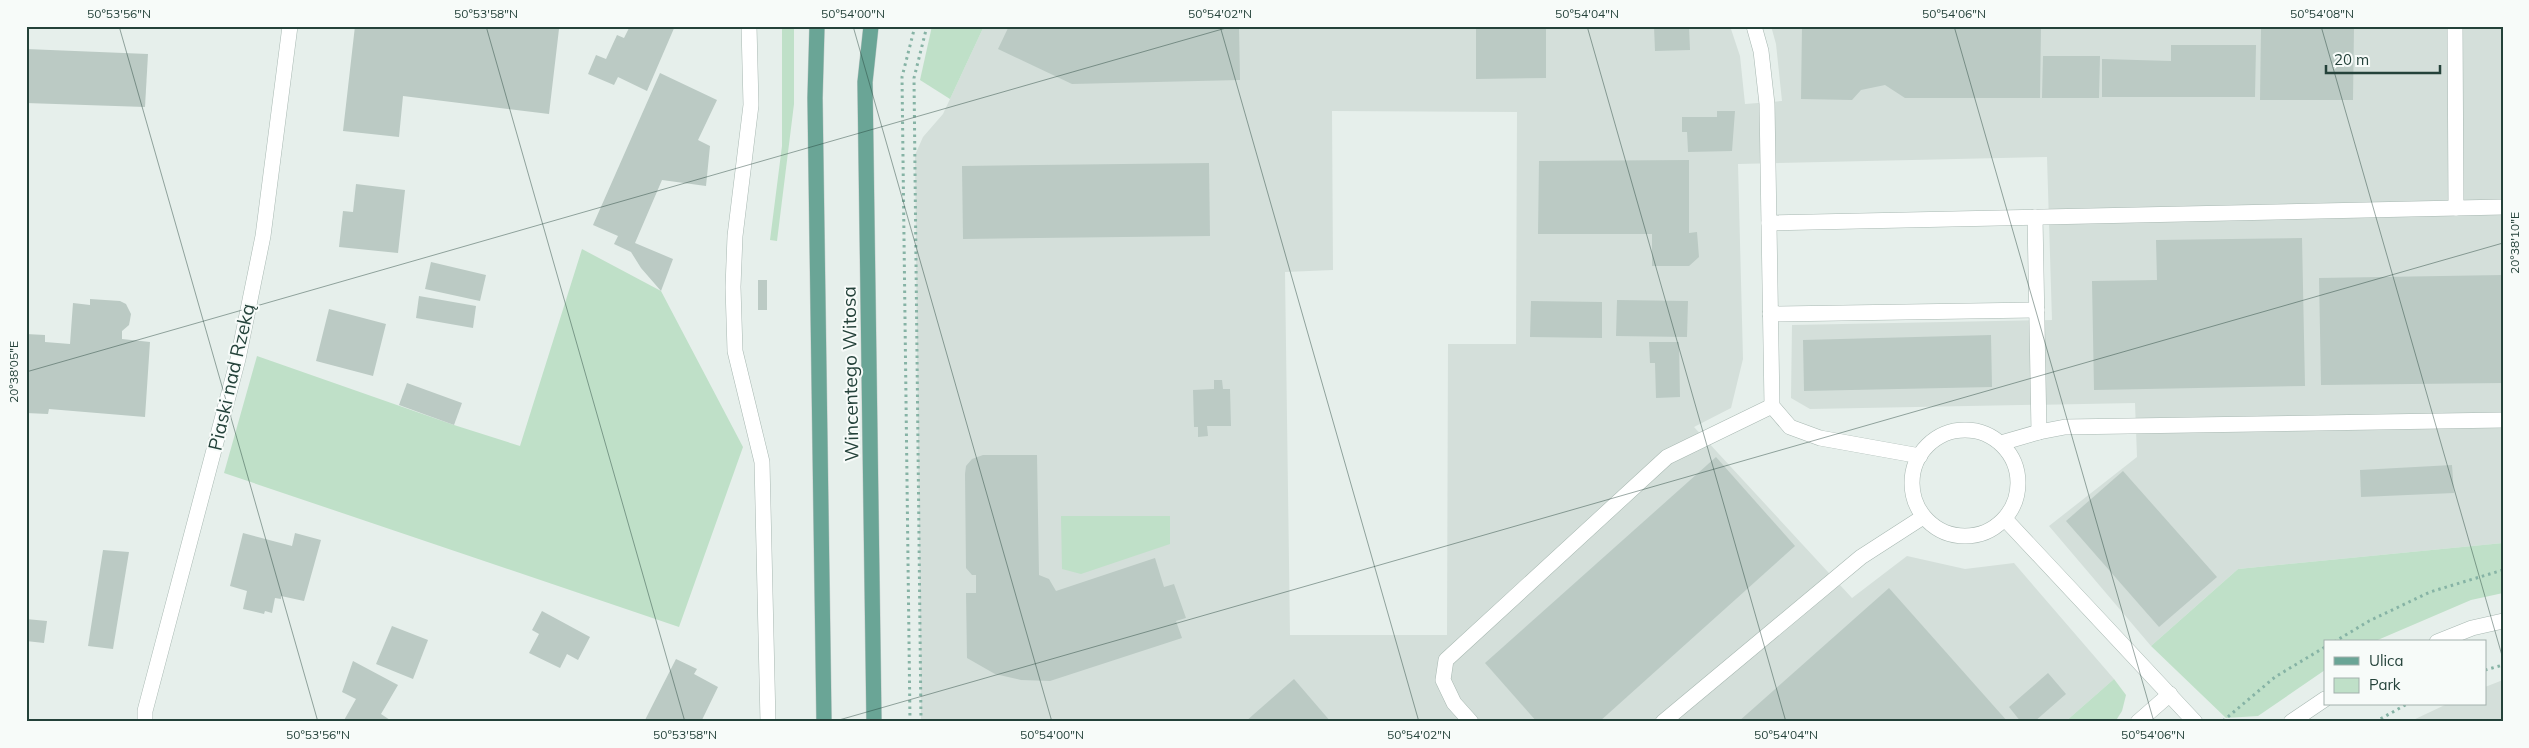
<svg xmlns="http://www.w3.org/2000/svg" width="2529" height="748" font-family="Mulish,sans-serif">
	<rect width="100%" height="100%" fill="#e6efeb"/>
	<g fill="#d4dfda" fill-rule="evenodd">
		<path d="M984,26h746l10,30 5,48 37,-3 -6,-57 -5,-18h732v517l-265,26 -87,77 -102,-120 88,-69 -2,-54 -325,6 -19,-11 1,-73 260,-5 -5,-163 -309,7 5,195 -12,49 -37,19 158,171 55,-42 58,13 49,-6 100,116 -49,43h-1144l-6,-567 8,-18 20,-23zM1332,111l185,1 -1,232h-68l-1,291h-157l-5,-363 48,-2z"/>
		<polygon points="2503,680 2503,722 2409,722 2447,704 2485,704 2485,687"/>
	</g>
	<g fill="#bfe0c8">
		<polygon points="782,26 794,26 794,104 777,241 770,240 782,146"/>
		<polygon points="932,26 984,26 950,99 920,80"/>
		<polygon points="582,249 661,291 743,447 679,627 224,473 257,356 454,425 520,446"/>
		<polygon points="1061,516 1170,516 1170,544 1081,574 1062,569"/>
		<polygon points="2503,543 2503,593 2471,600 2373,642 2325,642 2325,670 2258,716 2226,718 2151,646 2238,569"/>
		<polygon points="2114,679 2126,695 2122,711 2115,722 2065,722"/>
	</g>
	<g fill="#bbcac4">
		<polygon points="355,26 536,26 559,29 549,114 403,96 399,137 343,131"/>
		<polygon points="630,26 654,26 660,29 661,26 675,26 647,91 618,77 614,85 588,74 596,55 606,59 617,35 624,38"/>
		<polygon points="1009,26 1239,26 1240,80 1072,84 998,49"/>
		<polygon points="1476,26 1546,26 1546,78 1476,79"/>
		<polygon points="1654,26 1689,26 1690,50 1655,51"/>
		<polygon points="1802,26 2041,26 2040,98 1905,98 1885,85 1861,90 1852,100 1801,99"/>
		<polygon points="2354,27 2353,100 2260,100 2261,28"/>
		<polygon points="2171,45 2256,45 2255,97 2102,97 2102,59 2171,61"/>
		<polygon points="26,49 148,54 145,107 26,103"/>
		<polygon points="2043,56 2100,56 2099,98 2042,98"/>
		<polygon points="660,73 717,100 698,140 710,146 706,186 662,180 635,243 673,259 661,291 641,268 631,252 614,244 618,236 593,225"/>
		<polygon points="1717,111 1735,111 1732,151 1688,152 1687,132 1682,132 1682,117 1717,117"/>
		<polygon points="1689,160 1689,233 1697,232 1699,257 1689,266 1652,266 1652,234 1538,234 1539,161"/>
		<polygon points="1209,163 1210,236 963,239 962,166"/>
		<polygon points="356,184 405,190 398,253 339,247 343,211 353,212"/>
		<polygon points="2302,238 2305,386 2094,390 2092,281 2157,280 2156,240"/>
		<polygon points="431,262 486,275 480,301 425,289"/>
		<polygon points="2503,275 2503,383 2321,385 2319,278"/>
		<rect x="758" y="280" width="9" height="30"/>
		<polygon points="419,296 476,306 473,328 416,318"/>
		<polygon points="90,299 120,301 126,304 131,314 130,320 129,325 122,331 122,339 150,342 145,417 49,409 48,414 26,413 26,334 45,335 45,342 70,344 73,303 90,305"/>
		<polygon points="1617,300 1688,301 1687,337 1616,336"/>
		<polygon points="1531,301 1602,302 1602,338 1530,337"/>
		<polygon points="329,309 386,324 373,376 316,361"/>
		<polygon points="1991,335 1992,387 1804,391 1803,340"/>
		<polygon points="1649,342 1679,342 1680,397 1656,398 1655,363 1650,363"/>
		<polygon points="1214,380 1222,380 1223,389 1230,389 1231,426 1207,426 1208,436 1198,437 1198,427 1194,427 1193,390 1214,389"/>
		<polygon points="407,383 462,403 454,425 399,405"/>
		<polygon points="983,455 1037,455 1039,575 1049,579 1056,591 1155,558 1164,587 1174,584 1186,618 1176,621 1182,638 1050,681 1021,680 995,674 967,658 966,593 976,593 976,575 972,575 966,568 965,474 966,466 972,459"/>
		<polygon points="1716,457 1795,546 1599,722 1537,722 1485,663"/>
		<polygon points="2452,465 2454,493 2361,497 2360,470"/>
		<polygon points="2123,471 2217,577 2159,627 2066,521"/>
		<polygon points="243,533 292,546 295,533 321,540 304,601 281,596 281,599 275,598 272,613 265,611 264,614 243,609 247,591 230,586"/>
		<polygon points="103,550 129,552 113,649 88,646"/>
		<polygon points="1889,588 2008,722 1738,722"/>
		<polygon points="542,611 590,637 578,660 567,654 560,668 529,653 539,634 532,630"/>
		<polygon points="26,619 47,621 44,643 26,641"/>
		<polygon points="392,626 428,640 413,679 376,664"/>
		<polygon points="676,659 697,669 694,674 718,687 701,722 649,722 645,720"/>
		<polygon points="353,661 398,685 381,714 393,722 343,722 356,699 342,692"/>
		<polygon points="2048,673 2066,694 2034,722 2021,722 2009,707"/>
		<polygon points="1294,679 1331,722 1245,722"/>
	</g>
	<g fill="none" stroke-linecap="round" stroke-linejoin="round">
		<g stroke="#a8b8b2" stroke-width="16">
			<g id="minor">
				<polyline points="749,26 751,105 735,236 733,287 735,351 762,462 768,722"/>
				<polyline points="1754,26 1761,51 1767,104 1772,406 1790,427 1820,438 1920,456"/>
				<polyline points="2455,26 2456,208"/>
				<polyline points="2035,217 2039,432"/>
				<polyline points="1769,223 2503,207"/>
				<polyline points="1770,314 2037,310"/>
				<circle cx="1965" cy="483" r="53"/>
				<polyline points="2001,443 2039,432 2065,427 2503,420"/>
				<polyline points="2005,519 2195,722"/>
				<polyline points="2437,642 2472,628 2503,621"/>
				<polyline points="145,722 145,711 238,359 263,236 290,26"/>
				<polyline points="1471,722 1454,703 1443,680 1446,660 1667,457 1772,406"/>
				<polyline points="1663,722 1861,557 1923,517"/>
				<polyline points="2138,722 2170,694"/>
				<polyline points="2291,722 2325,699"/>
			</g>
		</g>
		<g stroke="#c2cac8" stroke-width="16">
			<g id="major">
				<polyline points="817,26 815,98 824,722"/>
				<polyline points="871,26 865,82 874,722"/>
			</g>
		</g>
		<g stroke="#86b3a5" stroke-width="3" stroke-dasharray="2.5 4" stroke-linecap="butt">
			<polyline points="2334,642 2369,621 2430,592 2503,570"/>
			<polyline points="2485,670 2503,665"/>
			<polyline points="2223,721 2275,677 2325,647"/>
			<polyline points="910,722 902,77 915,26"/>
			<polyline points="921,722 914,78 927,26"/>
			<polyline points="2375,722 2407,704"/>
		</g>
		<use href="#minor" stroke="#fff" stroke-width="15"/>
		<use href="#major" stroke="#6aa596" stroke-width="15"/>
	</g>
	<path fill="none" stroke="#24423a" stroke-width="1" stroke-opacity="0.45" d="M119,26l199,696M486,26l199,696M853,26l199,696M1220,26l199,696M1587,26l199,696M1954,26l200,696M2321,26l182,633M26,372l1207,-346M832,722l1671,-479"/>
	<g text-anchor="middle" stroke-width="4" stroke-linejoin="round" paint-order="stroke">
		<g font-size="19" fill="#24423a" stroke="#f7fbf9">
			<text transform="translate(850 374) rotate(-91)" y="7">Wincentego Witosa</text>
			<text transform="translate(231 377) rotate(-77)" y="7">Piaski nad Rzeką</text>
		</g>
	</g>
	<rect width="2529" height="748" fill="none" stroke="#f7fbf9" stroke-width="55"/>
	<rect x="2324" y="640" width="162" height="65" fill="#f7fbf9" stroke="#a3b1ad"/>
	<rect x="2334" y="657" width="25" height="8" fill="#6aa596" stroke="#a3b1ad"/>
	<text x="2369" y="666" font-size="15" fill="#24423a">Ulica</text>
	<rect x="2334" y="678" width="25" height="15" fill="#bfe0c8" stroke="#a3b1ad"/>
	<text x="2369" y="690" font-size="15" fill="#24423a">Park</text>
	<path d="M2326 65v8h114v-8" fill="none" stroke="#24423a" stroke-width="2.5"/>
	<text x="2334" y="65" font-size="15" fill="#24423a" stroke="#f7fbf9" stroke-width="4" paint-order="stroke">20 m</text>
	<rect x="28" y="28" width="2474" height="692" fill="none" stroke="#24423a" stroke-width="2"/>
	<g font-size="12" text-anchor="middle" fill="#24423a">
		<text x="119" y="18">50°53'56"N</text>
		<text x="486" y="18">50°53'58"N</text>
		<text x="853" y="18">50°54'00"N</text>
		<text x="1220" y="18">50°54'02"N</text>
		<text x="1587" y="18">50°54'04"N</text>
		<text x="1954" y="18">50°54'06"N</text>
		<text x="2322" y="18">50°54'08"N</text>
		<text transform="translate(2515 243) rotate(-90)" y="4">20°38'10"E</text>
		<text transform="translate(14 372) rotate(-90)" y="4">20°38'05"E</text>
		<text x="318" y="739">50°53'56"N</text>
		<text x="685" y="739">50°53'58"N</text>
		<text x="1052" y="739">50°54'00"N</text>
		<text x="1419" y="739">50°54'02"N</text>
		<text x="1786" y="739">50°54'04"N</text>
		<text x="2153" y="739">50°54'06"N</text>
	</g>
</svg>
